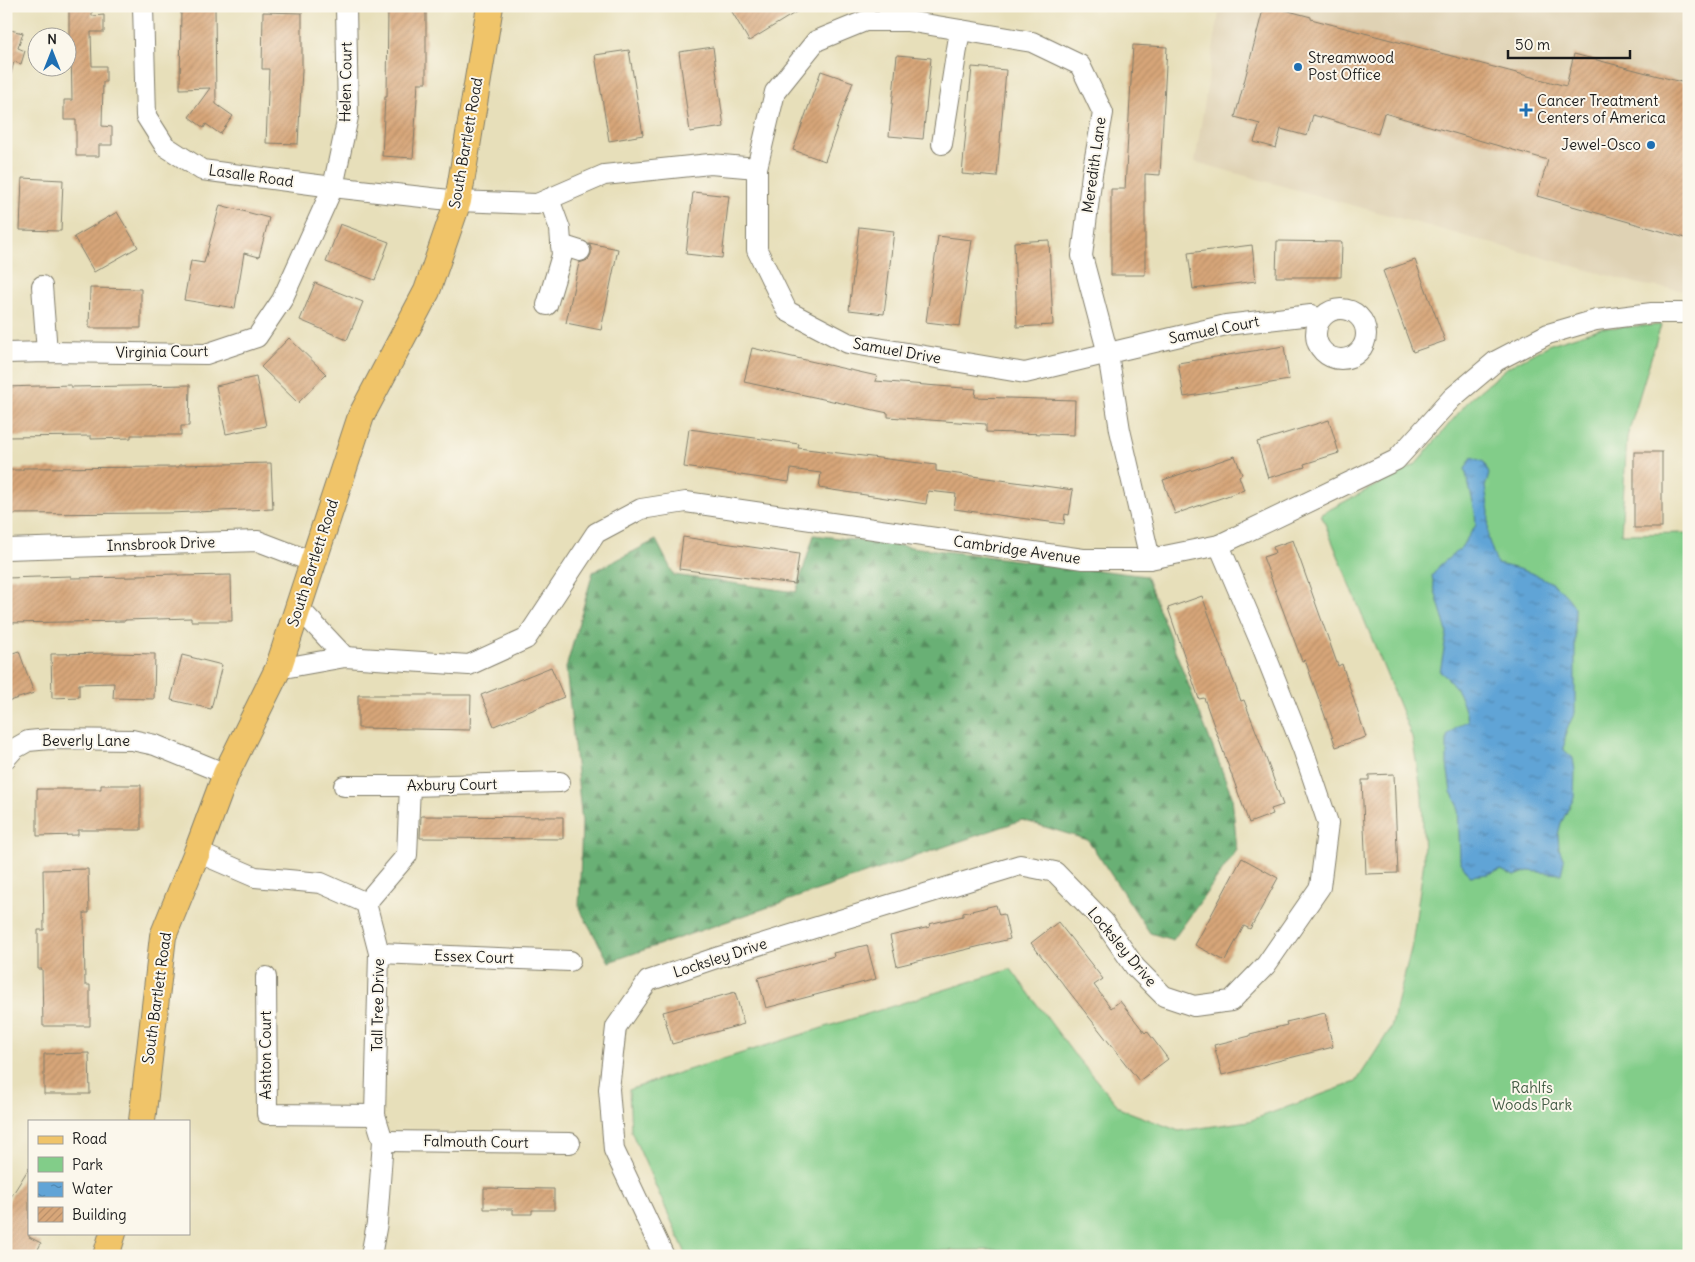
<svg xmlns="http://www.w3.org/2000/svg" width="1695" height="1262" font-family="Delius,sans-serif">
	<defs>
		<pattern id="forest-firs" width="22" height="20" patternUnits="userSpaceOnUse" patternTransform="scale(1.25)"><rect width="22" height="20" fill="#69b075"/><path d="M5 1l3.5 6h-7zM16 11l3.5 6h-7z" fill="#568e5f"/></pattern>
		<pattern id="water-ripples" width="26" height="14" patternUnits="userSpaceOnUse" patternTransform="scale(1.25)"><rect width="26" height="14" fill="#61a4d6"/><path d="M2 4q2-2 4 0t4 0M15 11q2-2 4 0t4 0" fill="none" stroke="#4f85ad"/></pattern>
		<pattern id="building-hatch" width="6" height="6" patternUnits="userSpaceOnUse" patternTransform="scale(1.25)"><rect width="6" height="6" fill="#d7a679"/><path d="M-1 1l2-2M0 6l6-6M5 7l2-2" fill="none" stroke="#b88e68"/></pattern>
	</defs>
	<rect width="100%" height="100%" fill="#fbf7ec"/>
	<filter id="ink" filterUnits="userSpaceOnUse"><feTurbulence type="fractalNoise" baseFrequency=".02" numOctaves="2"/><feDisplacementMap in="SourceGraphic" scale="10" xChannelSelector="R" yChannelSelector="G"/><feConvolveMatrix kernelMatrix="1 2 1 2 8 2 1 2 1" color-interpolation-filters="sRGB"/></filter>
	<filter id="wash" filterUnits="userSpaceOnUse"><feTurbulence type="fractalNoise" baseFrequency=".0096" numOctaves="4" result="noise"/><feDisplacementMap in="SourceGraphic" scale="20" xChannelSelector="R" yChannelSelector="G"/><feGaussianBlur stdDeviation="1.12" result="paint"/><feColorMatrix in="noise" values="0 0 0 0 0 0 0 0 0 0 0 0 0 0 0 0 0 1.4 0 .05"/><feComposite in="paint" operator="in"/></filter>
	<g filter="url(#wash)">
		<rect width="100%" height="100%" fill="#e7dfba"/>
		<polygon fill="#dfd2b4" points="1220,6 1689,6 1689,291 1643,285 1195,162"/>
		<polygon fill="#82cd89" stroke="#4f7452" points="1661,325 1627,437 1621,534 1689,533 1689,1256 1015,1256 1002,1250 798,1252 779,1256 687,1256 631,1131 629,1090 672,1075 1011,969 1073,1053 1121,1109 1179,1131 1249,1121 1356,1082 1391,1028 1412,945 1424,861 1422,795 1412,737 1321,514 1415,465 1471,398 1508,367 1551,344 1601,328"/>
		<polygon fill="url(#forest-firs)" stroke="#426648" points="814,535 1146,576 1232,796 1237,850 1173,940 1150,933 1088,840 1022,820 609,962 579,908 582,822 566,668 593,572 656,540 674,575 796,592"/>
		<path fill="url(#water-ripples)" stroke="#3e6079" d="M1472,457l12,5 5,12 -4,13 4,25 -1,26 9,26c30,6 62,15 78,44v105c-7,12 -11,22 -11,37l9,8 2,13 -1,27 -13,25 -3,12 1,13 5,13 -3,13 -33,-3 -13,5 -14,-6 -13,4 -18,2 -10,-15 -2,-56 -7,-13 -4,-28v-28l10,-9 11,-7c-7,-21 -9,-34 -28,-48l7,-40 -12,-41 -3,-15 8,-11 20,-16 16,-24 -1,-14 -10,-42z"/>
		<g id="blocks">
			<g fill="url(#building-hatch)">
				<polygon points="69,6 92,6 92,16 104,15 104,32 91,32 92,66 106,66 106,82 103,82 102,126 112,127 112,145 99,145 99,156 76,156 76,120 64,120 64,100 72,100 71,46 69,46"/>
				<polygon points="181,6 215,6 216,104 233,116 220,134 206,124 204,128 189,117 210,88 180,89"/>
				<polygon points="388,6 426,6 426,83 418,83 413,158 382,156 385,97 387,97"/>
				<polygon points="738,6 806,6 749,41 731,10"/>
				<polygon points="1264,6 1270,6 1311,17 1311,19 1566,86 1574,54 1689,84 1689,239 1537,196 1548,160 1384,113 1378,134 1313,115 1307,136 1281,129 1276,148 1254,142 1260,124 1235,117"/>
				<polygon points="263,12 302,13 302,70 298,144 266,143 269,69 262,69"/>
				<polygon points="6,29 23,33 18,48 25,51 21,64 14,62 10,77 6,76"/>
				<polygon points="1133,45 1167,47 1160,175 1145,174 1145,275 1111,275 1111,189 1125,189"/>
				<polygon points="713,47 724,127 690,132 679,52"/>
				<polygon points="629,50 643,135 609,141 595,55"/>
				<polygon points="897,55 931,58 923,139 889,136"/>
				<polygon points="972,67 1006,70 997,177 962,174"/>
				<polygon points="821,71 853,82 825,161 793,150"/>
				<polygon points="22,178 63,180 61,231 20,230"/>
				<polygon points="693,192 729,196 722,258 686,254"/>
				<polygon points="220,205 269,218 259,257 244,253 235,308 184,300 191,261 204,263"/>
				<polygon points="117,212 138,247 94,272 74,237"/>
				<polygon points="340,224 389,242 375,280 326,262"/>
				<polygon points="859,227 894,231 884,314 849,310"/>
				<polygon points="938,236 972,240 960,326 926,322"/>
				<polygon points="1049,240 1053,325 1017,327 1014,242"/>
				<polygon points="1277,241 1342,242 1341,277 1276,277"/>
				<polygon points="589,243 618,249 601,330 566,323 579,263 588,260 591,254 591,248"/>
				<polygon points="1252,245 1256,281 1193,289 1188,253"/>
				<polygon points="1415,260 1445,341 1413,352 1383,271"/>
				<polygon points="315,283 363,302 347,340 300,320"/>
				<polygon points="90,288 141,289 141,328 89,328"/>
				<polygon points="289,338 326,374 298,403 261,367"/>
				<polygon points="1284,346 1289,380 1184,397 1178,363"/>
				<polygon points="752,348 877,376 875,381 976,389 975,397 1075,400 1074,435 986,432 986,424 888,417 888,413 744,382"/>
				<polygon points="256,377 266,426 226,434 216,386"/>
				<polygon points="71,385 71,387 190,385 189,426 181,426 181,435 131,435 131,438 91,439 91,436 6,437 6,387"/>
				<polygon points="1329,420 1339,453 1304,464 1305,467 1268,478 1257,442"/>
				<polygon points="689,429 799,444 798,448 936,465 936,471 1073,490 1069,515 1065,514 1064,524 954,509 956,494 928,491 926,504 819,488 821,473 805,471 791,469 789,482 684,467"/>
				<rect x="1634" y="452" width="28" height="76"/>
				<polygon points="1235,456 1242,474 1239,476 1244,490 1175,514 1163,480"/>
				<polygon points="271,463 273,509 168,513 6,514 6,470 23,470 23,468 179,467 179,465"/>
				<polygon points="683,537 799,554 795,584 679,569"/>
				<polygon points="1293,540 1338,666 1342,664 1366,737 1336,747 1305,660 1302,661 1263,557 1275,553 1273,547"/>
				<polygon points="178,574 178,576 231,575 232,621 191,621 191,618 125,620 125,621 6,623 6,578 71,576 71,578 137,577 137,575"/>
				<polygon points="1202,596 1241,701 1244,700 1259,739 1283,805 1271,809 1273,814 1249,823 1204,698 1199,699 1168,608"/>
				<polygon points="19,651 34,693 6,702 6,655"/>
				<polygon points="114,653 155,654 154,699 113,698 114,683 79,684 79,697 52,698 51,654"/>
				<polygon points="182,655 222,665 211,709 171,700"/>
				<polygon points="551,667 564,697 494,726 481,695"/>
				<polygon points="358,695 471,695 470,730 358,728"/>
				<polygon points="1394,774 1398,873 1366,874 1362,780 1369,780 1369,775"/>
				<polygon points="101,785 141,785 141,830 78,830 78,835 37,836 37,789 101,789"/>
				<polygon points="421,816 563,817 563,839 420,838"/>
				<polygon points="1242,858 1278,878 1250,929 1244,926 1225,961 1195,945"/>
				<polygon points="88,869 89,913 84,913 85,985 90,985 90,1026 43,1026 42,969 38,969 38,930 44,930 43,870"/>
				<polygon points="996,905 999,915 1004,914 1010,939 897,966 890,936 930,927 929,924 963,916 963,913"/>
				<polygon points="1058,922 1103,979 1094,985 1111,1008 1120,1001 1145,1033 1147,1031 1168,1059 1139,1081 1031,943"/>
				<polygon points="867,945 876,979 766,1008 758,978 834,956 833,953"/>
				<polygon points="735,992 744,1024 672,1044 663,1012"/>
				<polygon points="1325,1013 1333,1047 1222,1075 1214,1045 1250,1036 1250,1034 1287,1025 1286,1022"/>
				<polygon points="89,1053 90,1094 44,1094 44,1054"/>
				<polygon points="29,1168 29,1237 41,1243 35,1256 6,1256 6,1205"/>
				<polygon points="484,1188 554,1189 554,1210 532,1210 532,1214 513,1214 513,1209 484,1209"/>
			</g>
		</g>
	</g>
	<g filter="url(#ink)">
		<use href="#blocks" fill-opacity="0" stroke="#827e6b" stroke-width="1"/>
		<g fill="none" stroke-linecap="round" stroke-linejoin="round">
			<g stroke="#827e6b" stroke-width="22">
				<g id="minor">
					<polyline points="143,6 146,116 165,146 202,170 333,187 458,201 537,204 604,175 710,164 757,168 757,250 787,311 848,343 1025,373 1226,325 1311,315 1320,320"/>
					<polyline points="942,144 960,30"/>
					<polyline points="757,168 775,92 816,41 865,21 907,21 1032,42 1080,65 1103,113 1092,174 1082,256 1108,354 1120,430 1150,559"/>
					<polyline points="561,245 580,251"/>
					<polyline points="42,286 47,352"/>
					<polyline points="547,305 562,255 560,229 549,199"/>
					<circle cx="1341" cy="334" r="25"/>
					<polyline points="6,353 47,352 206,354 257,337 282,300 333,187 348,117 346,6"/>
					<polyline points="6,549 258,541 313,562"/>
					<polyline points="298,607 345,657"/>
					<polyline points="278,669 345,657 469,665 526,639 596,533 641,509 686,502 1083,559 1150,559 1219,545 1396,460 1452,398 1496,361 1548,334 1596,320 1652,313 1689,313"/>
					<polyline points="6,758 14,749 28,741 50,739 132,740 155,745 226,774"/>
					<polyline points="344,786 410,786 560,782"/>
					<polyline points="197,852 255,877 321,883 366,903 379,953 375,1115 383,1141 377,1223 371,1256"/>
					<polyline points="366,903 407,855 410,786"/>
					<polyline points="379,953 570,961"/>
					<polyline points="266,977 267,1114 375,1115"/>
					<polyline points="383,1141 570,1143"/>
					<polyline points="664,1256 614,1150 609,1089 616,1027 648,981 719,957 1020,865 1055,872 1104,922 1135,967 1164,996 1194,1006 1231,1001 1266,965 1320,887 1328,823 1303,749 1260,641 1219,545"/>
				</g>
			</g>
			<g stroke="#827e6b" stroke-width="28">
				<g id="major">
					<polyline points="142,1121 163,936 197,852 226,774 278,669 361,416 427,291 458,201 490,6"/>
					<polyline points="106,1256 113,1233"/>
				</g>
			</g>
			<use href="#minor" stroke="#fff" stroke-width="20"/>
			<use href="#major" stroke="#f0c469" stroke-width="26"/>
		</g>
	</g>
	<g fill="#1f6fb2" stroke="#fbf7ec" stroke-width="2">
		<circle cx="1298" cy="67" r="5"/>
		<path d="M1523.5 102.5h5v5h5v5h-5v5h-5v-5h-5v-5h5z"/>
		<circle cx="1651" cy="145" r="5"/>
	</g>
	<g text-anchor="middle" stroke-width="4" stroke-linejoin="round" paint-order="stroke">
		<g font-size="15" fill="#1c1c1c" stroke="#fbf7ec" text-anchor="start">
			<text x="1308" y="63">Streamwood<tspan x="1308" dy="17">Post Office</tspan></text>
			<text x="1537" y="106">Cancer Treatment<tspan x="1537" dy="17">Centers of America</tspan></text>
			<text x="1641" y="150" text-anchor="end">Jewel-Osco</text>
		</g>
		<g font-size="15" fill="#1c1c1c" stroke="#fbf7ec">
			<text transform="translate(346 82) rotate(-89)" y="5">Helen Court</text>
			<text transform="translate(466 143) rotate(-80)" y="5">South Bartlett Road</text>
			<text transform="translate(1094 165) rotate(-82)" y="5">Meredith Lane</text>
			<text transform="translate(251 176) rotate(8)" y="5">Lasalle Road</text>
			<text transform="translate(1214 330) rotate(-11)" y="5">Samuel Court</text>
			<text transform="translate(897 351) rotate(10)" y="5">Samuel Drive</text>
			<text transform="translate(162 352) rotate(-1)" y="5">Virginia Court</text>
			<text transform="translate(161 544) rotate(-2)" y="5">Innsbrook Drive</text>
			<text transform="translate(1017 550) rotate(8)" y="5">Cambridge Avenue</text>
			<text transform="translate(313 563) rotate(-72)" y="5">South Bartlett Road</text>
			<text x="86" y="746">Beverly Lane</text>
			<text transform="translate(452 785) rotate(-1)" y="5">Axbury Court</text>
			<text transform="translate(1122 947) rotate(50)" y="5">Locksley Drive</text>
			<text transform="translate(474 957) rotate(2)" y="5">Essex Court</text>
			<text transform="translate(720 958) rotate(-18)" y="5">Locksley Drive</text>
			<text transform="translate(157 998) rotate(-82)" y="5">South Bartlett Road</text>
			<text transform="translate(378 1005) rotate(-89)" y="5">Tall Tree Drive</text>
			<text transform="translate(266 1055) rotate(-90)" y="5">Ashton Court</text>
			<text transform="translate(476 1142) rotate(1)" y="5">Falmouth Court</text>
		</g>
		<g font-size="15" fill="#405a42" stroke="#fbf7ec">
			<text x="1532" y="1093">Rahlfs<tspan x="1532" dy="17">Woods Park</tspan></text>
		</g>
	</g>
	<rect width="1695" height="1262" fill="none" stroke="#fbf7ec" stroke-width="25"/>
	<rect x="28" y="1120" width="162" height="115" fill="#fbf7ec" stroke="#a29f99"/>
	<rect x="38" y="1136" width="25" height="8" fill="#f0c469" stroke="#a29f99"/>
	<text x="72" y="1144" font-size="15" fill="#1c1c1c">Road</text>
	<rect x="38" y="1157" width="25" height="15" fill="#82cd89" stroke="#a29f99"/>
	<text x="72" y="1170" font-size="15" fill="#1c1c1c">Park</text>
	<rect x="38" y="1182" width="25" height="15" fill="url(#water-ripples)" stroke="#a29f99"/>
	<text x="72" y="1194" font-size="15" fill="#1c1c1c">Water</text>
	<rect x="38" y="1207" width="25" height="15" fill="url(#building-hatch)" stroke="#a29f99"/>
	<text x="72" y="1220" font-size="15" fill="#1c1c1c">Building</text>
	<g transform="translate(52 52)"><circle r="24" fill="#fbf7ec" stroke="#a29f99"/>
	<path d="M0-4L9 19L0 12L-9 19Z" fill="#1f6fb2"/>
	<text y="-8" font-size="14" font-weight="bold" text-anchor="middle" fill="#1c1c1c">N</text>
	</g>
	<path d="M1508 50v8h122v-8" fill="none" stroke="#1c1c1c" stroke-width="2.5"/>
	<text x="1515" y="50" font-size="15" fill="#1c1c1c" stroke="#fbf7ec" stroke-width="4" paint-order="stroke">50 m</text>
</svg>
